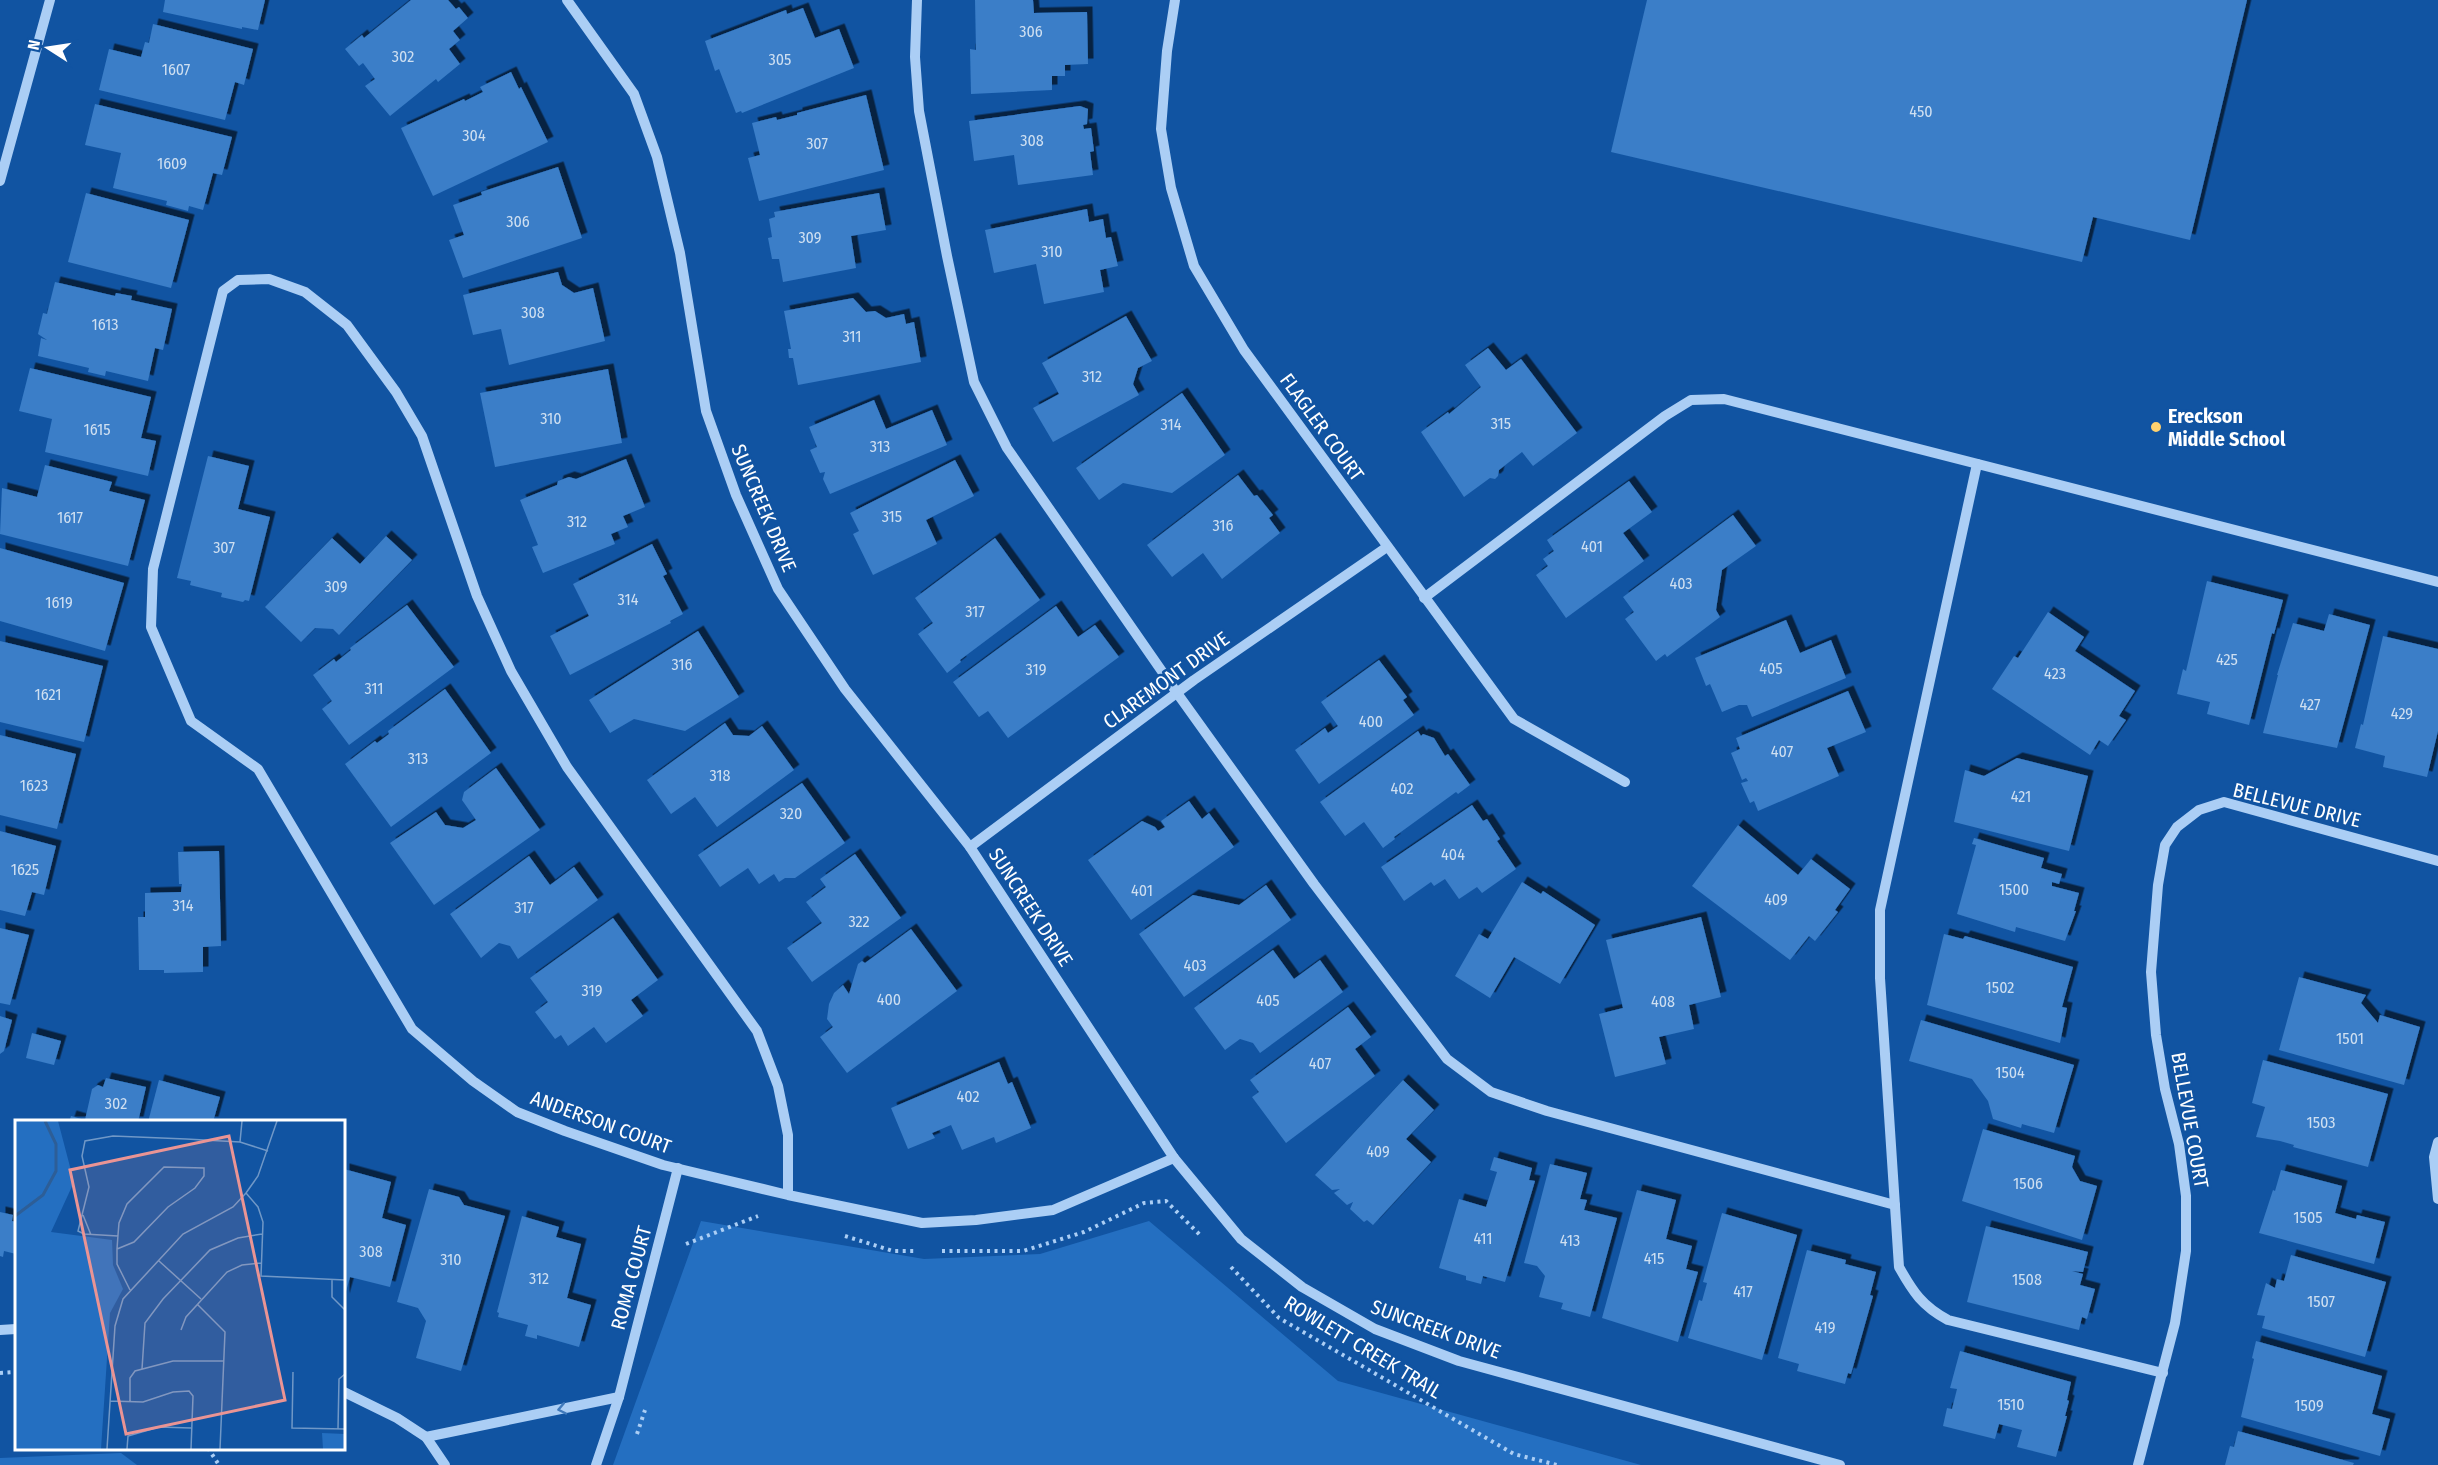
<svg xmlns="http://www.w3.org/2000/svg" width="2438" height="1465" font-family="'Fira Sans Condensed',sans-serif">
	<defs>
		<filter id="shadow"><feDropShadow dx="5.5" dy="-5.5" stdDeviation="0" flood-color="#0009"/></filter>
	</defs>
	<rect width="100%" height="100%" fill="#1154a2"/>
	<g fill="#246fc1">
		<polygon points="701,1221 924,1259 1040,1254 1149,1221 1338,1381 1641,1465 613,1465"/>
		<polygon points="121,1453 137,1465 0,1465 0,1458"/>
	</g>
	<g fill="#3a7ec8" filter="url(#shadow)">
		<polygon points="165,0 265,0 258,30 242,27 242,29 163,12"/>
		<polygon points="411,0 448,0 456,9 459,7 468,18 453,31 460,40 449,49 460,64 438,82 436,79 390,116 365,86 375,79 363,63 359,66 345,49 362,35 364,38"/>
		<polygon points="975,0 1033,0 1034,13 1087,12 1088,64 1065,65 1065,76 1052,76 1052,90 971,94 970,49 976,50"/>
		<polygon points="1647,0 2247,0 2190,240 2093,217 2082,262 1611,152"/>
		<polygon points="803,8 815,38 839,29 854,68 742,113 741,111 736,113 719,69 715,71 705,41 786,10 787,14"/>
		<polygon points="153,24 253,49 244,85 235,82 225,120 99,90 109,49 141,57 145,42 149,43"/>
		<polygon points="511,72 519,89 521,87 548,142 433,196 401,128 464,99 465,101 483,92 480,87"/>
		<polygon points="866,95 884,170 759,201 748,158 760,155 752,123 776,117 777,120 797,115 797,113"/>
		<polygon points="95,104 232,137 222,175 213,173 203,210 189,206 188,211 166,205 167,201 113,188 121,153 85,145"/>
		<polygon points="1080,106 1088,109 1087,124 1083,125 1084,129 1091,128 1094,151 1090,152 1093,175 1018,185 1014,155 974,161 969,121"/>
		<polygon points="558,167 582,238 463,278 449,240 464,235 453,205 482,195 481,192"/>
		<polygon points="86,193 189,220 171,288 68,262"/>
		<polygon points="879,193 886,230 851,236 856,268 783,282 779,259 772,259 768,238 772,237 769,219 775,217 774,212"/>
		<polygon points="1087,209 1089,222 1103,219 1106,238 1111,237 1118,266 1100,270 1104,292 1044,304 1036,264 994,273 985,230"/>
		<polygon points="558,272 562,285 574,293 593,288 605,341 509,365 501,329 473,335 463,295"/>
		<polygon points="55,282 115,296 116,293 132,296 131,300 172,309 163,350 155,348 148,381 106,371 105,376 88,372 89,368 38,356 41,338 47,340 38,334 43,313 47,314"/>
		<polygon points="853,298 866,312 875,311 886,318 904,314 906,324 914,322 921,362 798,385 793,358 789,358 788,349 791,349 784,311"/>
		<polygon points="1126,316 1152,361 1138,368 1133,384 1139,395 1053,442 1033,408 1059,394 1042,363"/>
		<polygon points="1488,348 1506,370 1521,359 1577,433 1533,466 1522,452 1499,470 1498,476 1495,479 1490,478 1464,497 1421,432 1448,412 1449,414 1481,387 1465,365"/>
		<polygon points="30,368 151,397 141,438 156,441 148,476 45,452 52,419 19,411"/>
		<polygon points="608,369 622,443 495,467 480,393"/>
		<polygon points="1182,393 1225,455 1172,493 1123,483 1099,500 1076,468"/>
		<polygon points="874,400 886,429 932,410 947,445 830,494 823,479 825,472 820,473 810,450 817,447 809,427"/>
		<polygon points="208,456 249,466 238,509 270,517 249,601 245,600 243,602 221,597 222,593 190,585 191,581 177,578"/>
		<polygon points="626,459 645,507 623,516 628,527 611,534 615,544 543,573 532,547 538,545 520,500 557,485 558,481 569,477 576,479"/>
		<polygon points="955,460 974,496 926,520 937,544 873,575 853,534 859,531 850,513"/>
		<polygon points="45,465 112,482 109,491 145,500 128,566 0,534 2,488 37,497"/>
		<polygon points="1238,475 1254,496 1257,495 1273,515 1269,518 1280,533 1222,579 1203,553 1172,577 1147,545"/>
		<polygon points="1629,481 1652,512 1623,533 1644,561 1566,618 1536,575 1548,566 1543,559 1554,551 1547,540"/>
		<polygon points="1733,515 1756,546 1722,570 1716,610 1720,617 1667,657 1665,654 1656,661 1625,619 1634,612 1623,597"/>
		<polygon points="386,536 412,560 339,635 333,629 315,628 301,642 265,607 332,538 360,564"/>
		<polygon points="995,538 1040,600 960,660 961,662 947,673 918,634 933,623 915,598"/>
		<polygon points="652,544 667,574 663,576 683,614 670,621 671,623 570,675 550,636 589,616 573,584"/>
		<polygon points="0,548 124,583 105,651 0,621"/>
		<polygon points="2207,581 2283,600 2274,634 2272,633 2249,725 2207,714 2210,702 2177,694 2183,669 2186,671"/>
		<polygon points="407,605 454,667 349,745 322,709 332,701 313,675 334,659 336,662 351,650 350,648"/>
		<polygon points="1056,606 1078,637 1095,625 1119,657 1008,738 988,711 979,717 953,682"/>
		<polygon points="2048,612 2084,637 2075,651 2135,691 2119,716 2126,720 2108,746 2099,740 2090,755 1992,689 2014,656 2018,658"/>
		<polygon points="2329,614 2370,625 2337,748 2263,733 2278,675 2277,675 2293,623 2324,631"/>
		<polygon points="1786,620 1800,653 1831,640 1846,678 1752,717 1747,705 1739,705 1722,712 1710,684 1706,686 1695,658"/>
		<polygon points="698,631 739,697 685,731 634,719 610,733 589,700"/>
		<polygon points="2383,636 2438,649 2438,731 2427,777 2383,767 2385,756 2355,748 2361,724 2363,725"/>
		<polygon points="0,641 103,666 84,742 0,722"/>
		<polygon points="1379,660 1407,697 1403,700 1414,715 1319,784 1295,750 1325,728 1328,733 1338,726 1321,702"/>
		<polygon points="445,689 491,753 391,827 345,764 375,741 377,743 389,734 388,731"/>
		<polygon points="1848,691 1866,732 1827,748 1839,776 1758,811 1754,801 1750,803 1741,783 1748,781 1746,778 1742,780 1731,753 1740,749 1736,738"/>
		<polygon points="725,723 733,735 749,736 762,726 794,770 717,827 695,797 671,814 647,780"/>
		<polygon points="1418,731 1421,736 1423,734 1434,738 1445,756 1448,754 1470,785 1458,794 1456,792 1394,837 1395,839 1383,848 1364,822 1345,836 1320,802"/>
		<polygon points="0,735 76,754 57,829 0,815"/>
		<polygon points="2017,758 2088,776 2069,851 1954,822 1965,770 1984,776"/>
		<polygon points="496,768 540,830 434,905 390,843 436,812 445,825 463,828 476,820 462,800 464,792"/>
		<polygon points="802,783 845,843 795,878 785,878 779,882 774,874 759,884 748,868 720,887 698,855"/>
		<polygon points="1189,801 1202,819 1209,813 1234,847 1131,920 1088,860 1142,821 1155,827 1158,831 1165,827 1161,821"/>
		<polygon points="1472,805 1483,821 1487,819 1500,839 1497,841 1516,869 1482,893 1477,887 1459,899 1445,879 1434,886 1431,882 1404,901 1381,867"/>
		<polygon points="1738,825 1798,875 1811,859 1850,889 1835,910 1838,912 1815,941 1809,936 1790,960 1692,886"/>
		<polygon points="0,831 56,846 44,895 32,892 25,916 0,910"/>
		<polygon points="1974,838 2044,858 2041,868 2062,874 2059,884 2052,882 2052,886 2079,893 2074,911 2076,911 2065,941 2016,927 2015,932 1957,914 1976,845 1972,844"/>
		<polygon points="219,851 221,946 203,947 203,972 164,973 164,970 139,970 138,917 145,917 145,893 181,892 182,884 179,884 178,852"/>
		<polygon points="855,854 901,918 812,982 787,948 822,923 806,902 826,887 820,879"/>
		<polygon points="529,856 550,885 574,867 598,900 518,959 510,946 499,943 481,958 450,914"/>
		<polygon points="1522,882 1541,894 1543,891 1595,925 1560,984 1514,957 1490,998 1455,976 1479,934 1488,939"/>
		<polygon points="1266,885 1291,920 1184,997 1139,934 1193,895 1239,905"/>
		<polygon points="1701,917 1721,997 1689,1005 1694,1029 1659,1037 1666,1064 1615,1077 1599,1014 1623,1008 1606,940"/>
		<polygon points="613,918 658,980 631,1000 643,1016 606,1043 594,1027 568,1046 561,1035 555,1039 535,1012 548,1002 530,978"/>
		<polygon points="0,928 29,935 10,1005 0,1003"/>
		<polygon points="911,929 957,991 847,1073 820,1037 833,1027 827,1019 829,1004 834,993 843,985 849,994 858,964 862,961 865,963"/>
		<polygon points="1944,934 1963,939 1965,936 2073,967 2062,1007 2067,1008 2060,1043 1927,1005"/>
		<polygon points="1273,950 1294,979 1320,960 1343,992 1260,1053 1253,1043 1240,1039 1225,1050 1194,1008"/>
		<polygon points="2299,977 2366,995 2361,1003 2378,1023 2380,1015 2420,1027 2404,1085 2279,1050"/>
		<polygon points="1348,1007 1371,1037 1355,1049 1375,1076 1286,1143 1252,1097 1259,1092 1250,1080"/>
		<polygon points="0,1016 12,1020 4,1051 0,1054"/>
		<polygon points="1921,1020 2074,1065 2054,1133 2022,1124 2021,1128 1993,1119 1988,1101 1972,1079 1909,1061"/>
		<polygon points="32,1033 61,1041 54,1065 26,1058"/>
		<polygon points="2263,1060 2388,1094 2368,1167 2293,1147 2294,1145 2280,1141 2256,1137 2265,1107 2252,1103"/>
		<polygon points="999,1062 1008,1084 1012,1082 1031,1128 996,1143 994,1137 962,1150 951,1125 932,1133 935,1138 908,1149 891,1108"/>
		<polygon points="106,1078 146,1087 138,1122 69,1122 71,1116 85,1120 92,1089 98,1085 103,1087"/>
		<polygon points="159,1080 220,1097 213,1122 148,1122"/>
		<polygon points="1403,1080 1434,1110 1406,1139 1431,1162 1373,1225 1367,1220 1364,1222 1350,1209 1353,1202 1347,1205 1334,1193 1340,1189 1332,1190 1315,1175"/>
		<polygon points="1983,1129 2075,1156 2072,1167 2080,1181 2097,1186 2082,1240 1962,1201"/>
		<polygon points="1494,1157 1532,1168 1529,1180 1535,1181 1505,1282 1483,1276 1481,1284 1466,1280 1466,1276 1439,1268 1459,1199 1486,1207 1497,1172 1490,1170"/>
		<polygon points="1550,1164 1587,1173 1580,1199 1587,1200 1584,1210 1617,1218 1590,1317 1561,1309 1563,1303 1539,1297 1545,1276 1537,1266 1524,1263"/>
		<polygon points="344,1169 391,1182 382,1218 406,1225 390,1287 350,1277 344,1299"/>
		<polygon points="2281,1170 2342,1186 2335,1213 2356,1219 2357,1215 2385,1222 2374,1264 2259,1233 2273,1190 2275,1191"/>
		<polygon points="429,1189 459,1197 464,1205 505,1216 461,1371 416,1358 426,1321 418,1308 397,1302"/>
		<polygon points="1637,1190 1676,1200 1666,1239 1692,1246 1686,1269 1698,1272 1678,1342 1602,1318"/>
		<polygon points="0,1212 13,1215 12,1221 16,1222 16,1254 4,1251 3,1257 0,1256"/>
		<polygon points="1722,1213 1797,1235 1762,1360 1688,1338 1699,1300 1702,1301 1707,1283 1703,1282"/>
		<polygon points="522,1216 559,1227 556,1237 581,1244 567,1298 591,1305 579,1347 537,1335 537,1339 525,1336 528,1325 498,1317 499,1313 497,1312"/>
		<polygon points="1986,1226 2088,1252 2083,1272 2072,1271 2083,1274 2080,1285 2095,1289 2087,1319 2082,1317 2079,1330 1967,1302"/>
		<polygon points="1807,1250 1846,1260 1845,1264 1876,1272 1870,1295 1873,1296 1851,1374 1848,1373 1845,1384 1797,1371 1799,1364 1778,1358"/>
		<polygon points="2291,1255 2386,1282 2365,1357 2262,1328 2265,1316 2257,1315 2266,1283 2275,1288 2277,1279 2284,1281"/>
		<polygon points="2256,1341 2382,1376 2372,1414 2390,1419 2380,1456 2241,1417 2254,1359 2252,1358"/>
		<polygon points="1960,1351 2071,1382 2067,1400 2069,1401 2065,1416 2067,1416 2056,1457 2017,1447 2022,1430 1999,1424 1995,1439 1943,1426 1947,1408 1952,1409 1957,1389 1950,1388"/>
		<polygon points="2238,1431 2354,1463 2353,1465 2225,1465 2230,1446 2234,1447"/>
	</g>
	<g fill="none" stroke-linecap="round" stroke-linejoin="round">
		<g stroke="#abcef5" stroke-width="4" stroke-dasharray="3 4.5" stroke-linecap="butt">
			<polyline points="845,1236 893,1251 916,1251"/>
			<polyline points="686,1244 758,1216"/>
			<polyline points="942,1251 1023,1251 1084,1232 1144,1203 1166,1201 1201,1236"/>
			<polyline points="1231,1267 1279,1318 1514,1454 1557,1465"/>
			<polyline points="0,1373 16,1372"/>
			<polyline points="637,1434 645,1410"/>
			<polyline points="208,1448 219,1465"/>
		</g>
		<g stroke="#abcef5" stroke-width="10">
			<polyline points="567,0 634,94 657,157 680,253 706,411 736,495 778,589 845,689 970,847 1174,1158 1241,1239 1302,1287 1375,1329 1459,1361 1840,1465"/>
			<polyline points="917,0 915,57 919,111 947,256 974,382 1007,448 1177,693 1314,884 1447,1059 1491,1092 1547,1111 1895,1205"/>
			<polyline points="1175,0 1167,51 1161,129 1171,188 1194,266 1244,350 1514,719 1625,782"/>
			<polyline points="0,181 50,0"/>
			<path d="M1977,464l-97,446v68l19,289c14,25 23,39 49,53l215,53"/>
			<polyline points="1424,598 1665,416 1691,400 1724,399 2438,582"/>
			<polyline points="970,847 1194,680 1387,547"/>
			<polyline points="2438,1142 2434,1157 2438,1199"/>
			<polyline points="788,1195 788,1135 778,1086 757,1031 567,767 511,671 477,596 422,436 396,392 347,325 305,292 269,279 238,280 223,291 153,569 151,627 191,721 258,769 412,1029 473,1081 517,1112 565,1131 663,1165 788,1195 922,1223 976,1220 1053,1210 1174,1158"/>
			<polyline points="0,1330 16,1329"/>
			<polyline points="344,1392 397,1418 426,1437 445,1465"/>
			<polyline points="426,1437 619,1397"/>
			<polyline points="596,1465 619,1397 678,1168"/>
			<polyline points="2138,1465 2175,1323 2186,1251 2186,1196 2179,1144 2165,1089 2156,1035 2151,972 2158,885 2165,845 2177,827 2199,810 2224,802 2438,861"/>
		</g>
	</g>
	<defs><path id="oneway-chevron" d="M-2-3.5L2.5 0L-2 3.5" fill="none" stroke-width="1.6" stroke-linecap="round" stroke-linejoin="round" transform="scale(1.5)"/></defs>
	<use stroke="#3f79bb" href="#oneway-chevron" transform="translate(562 1409) rotate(168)"/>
	<circle fill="#ffd26f" stroke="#1154a2" stroke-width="2" cx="2156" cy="427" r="6"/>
	<g text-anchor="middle" stroke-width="5" stroke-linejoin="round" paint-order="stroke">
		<g font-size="16" fill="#cedff1">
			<text x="1031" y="37">306</text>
			<text x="403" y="62">302</text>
			<text x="780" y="65">305</text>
			<text x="176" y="75">1607</text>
			<text x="1921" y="117">450</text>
			<text x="474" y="141">304</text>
			<text x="1032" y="146">308</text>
			<text x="817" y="149">307</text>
			<text x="172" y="169">1609</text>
			<text x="518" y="227">306</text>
			<text x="810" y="243">309</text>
			<text x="1052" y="257">310</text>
			<text x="533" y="318">308</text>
			<text x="105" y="330">1613</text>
			<text x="852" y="342">311</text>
			<text x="1092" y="382">312</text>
			<text x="551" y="424">310</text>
			<text x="1501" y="429">315</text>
			<text x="1171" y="430">314</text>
			<text x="97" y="435">1615</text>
			<text x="880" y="452">313</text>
			<text x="892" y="522">315</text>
			<text x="70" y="523">1617</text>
			<text x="577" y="527">312</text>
			<text x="1223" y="531">316</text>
			<text x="1592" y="552">401</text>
			<text x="224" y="553">307</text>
			<text x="1681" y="589">403</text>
			<text x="336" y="592">309</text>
			<text x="628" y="605">314</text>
			<text x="59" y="608">1619</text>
			<text x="975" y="617">317</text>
			<text x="2227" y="665">425</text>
			<text x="682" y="670">316</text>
			<text x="1771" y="674">405</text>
			<text x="1036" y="675">319</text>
			<text x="2055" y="679">423</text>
			<text x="374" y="694">311</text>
			<text x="48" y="700">1621</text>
			<text x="2310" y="710">427</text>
			<text x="2402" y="719">429</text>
			<text x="1371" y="727">400</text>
			<text x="1782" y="757">407</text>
			<text x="418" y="764">313</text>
			<text x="720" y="781">318</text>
			<text x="34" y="791">1623</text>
			<text x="1402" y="794">402</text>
			<text x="2021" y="802">421</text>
			<text x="791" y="819">320</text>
			<text x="1453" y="860">404</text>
			<text x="25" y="875">1625</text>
			<text x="2014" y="895">1500</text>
			<text x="1142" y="896">401</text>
			<text x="1776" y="905">409</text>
			<text x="183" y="911">314</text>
			<text x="524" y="913">317</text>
			<text x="859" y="927">322</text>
			<text x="1195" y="971">403</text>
			<text x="2000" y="993">1502</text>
			<text x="592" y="996">319</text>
			<text x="889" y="1005">400</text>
			<text x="1268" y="1006">405</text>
			<text x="1663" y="1007">408</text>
			<text x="2350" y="1044">1501</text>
			<text x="1320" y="1069">407</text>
			<text x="2010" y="1078">1504</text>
			<text x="968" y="1102">402</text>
			<text x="116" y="1109">302</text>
			<text x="2321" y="1128">1503</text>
			<text x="1378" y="1157">409</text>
			<text x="2028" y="1189">1506</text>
			<text x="2308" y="1223">1505</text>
			<text x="1483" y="1244">411</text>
			<text x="1570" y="1246">413</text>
			<text x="371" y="1257">308</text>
			<text x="1654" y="1264">415</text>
			<text x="451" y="1265">310</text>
			<text x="539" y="1284">312</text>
			<text x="2027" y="1285">1508</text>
			<text x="1743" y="1297">417</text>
			<text x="2321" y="1307">1507</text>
			<text x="1825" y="1333">419</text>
			<text x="2011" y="1410">1510</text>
			<text x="2309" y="1411">1509</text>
		</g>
		<g font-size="20" font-weight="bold" fill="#fff" stroke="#1154a2" text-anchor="start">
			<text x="2168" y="423">Ereckson<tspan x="2168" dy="23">Middle School</tspan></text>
		</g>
		<g font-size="20" fill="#fff" stroke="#1154a2">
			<text transform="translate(1322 427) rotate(54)" y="7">FLAGLER COURT</text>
			<text transform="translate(764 508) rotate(67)" y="7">SUNCREEK DRIVE</text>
			<text transform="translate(1166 680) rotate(-36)" y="7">CLAREMONT DRIVE</text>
			<text transform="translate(2297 805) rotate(14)" y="7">BELLEVUE DRIVE</text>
			<text transform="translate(1031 907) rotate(57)" y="7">SUNCREEK DRIVE</text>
			<text transform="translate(2190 1120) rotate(80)" y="7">BELLEVUE COURT</text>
			<text transform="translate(601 1122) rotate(20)" y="7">ANDERSON COURT</text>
			<text transform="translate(631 1278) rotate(-75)" y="7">ROMA COURT</text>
			<text transform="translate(1436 1329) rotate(20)" y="7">SUNCREEK DRIVE</text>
			<text transform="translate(1363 1347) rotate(31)" y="7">ROWLETT CREEK TRAIL</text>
		</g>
	</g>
	<g transform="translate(15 1120)">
		<rect width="330" height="330" fill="#1154a2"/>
		<path d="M0,1h43l16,61 -23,50 61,8 1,25 10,24 -13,24 -9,136h-86zM307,313l23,1v15h-22z" fill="#246fc1"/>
		<path fill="none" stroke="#2d5e97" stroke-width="3" d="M0,96l28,-21 13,-24v-27l-11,-23"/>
		<path fill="none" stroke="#7098c7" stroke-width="1.5" d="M225,22l2,-21M231,73l12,14 5,15 -2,54 84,4M68,95l8,20M103,116l-34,-2 -6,-3 11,-44 -7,-31 3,-15 28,-5 73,3 54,3 28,9M102,129l17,-7 34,-35 27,-19 9,-12v-8l-40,-1 -37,37 -8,19 -1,12 -1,14v15l13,26M144,141l42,38M317,159v18l13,13M182,184l28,28 -5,117M166,210l5,-13 41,-45 15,-7 19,-2M127,249l3,-46 18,-24 47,-49 28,-12 24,-4M278,252l-1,56 53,1M95,281l33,1 30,-10 16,-1 4,5 -2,53M115,282v-24l5,-7 38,-10h51M323,309l1,-50 6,-5M92,329l8,-123 8,-27 60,-65 50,-27 13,-14 12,-17 19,-55M112,329l1,-13 31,-9 32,1"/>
		<path fill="#ea9494" fill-opacity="0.15" stroke="#ea9494" stroke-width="3" d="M214,16l56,264 -159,34 -56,-264z"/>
		<rect width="330" height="330" fill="none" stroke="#fff" stroke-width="3"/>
	</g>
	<g transform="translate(48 48) rotate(282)" stroke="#1154a2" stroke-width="4.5" paint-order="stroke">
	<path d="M0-4.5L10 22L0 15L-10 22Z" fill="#ffffff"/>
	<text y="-9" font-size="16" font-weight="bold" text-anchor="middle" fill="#ffffff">N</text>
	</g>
</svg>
